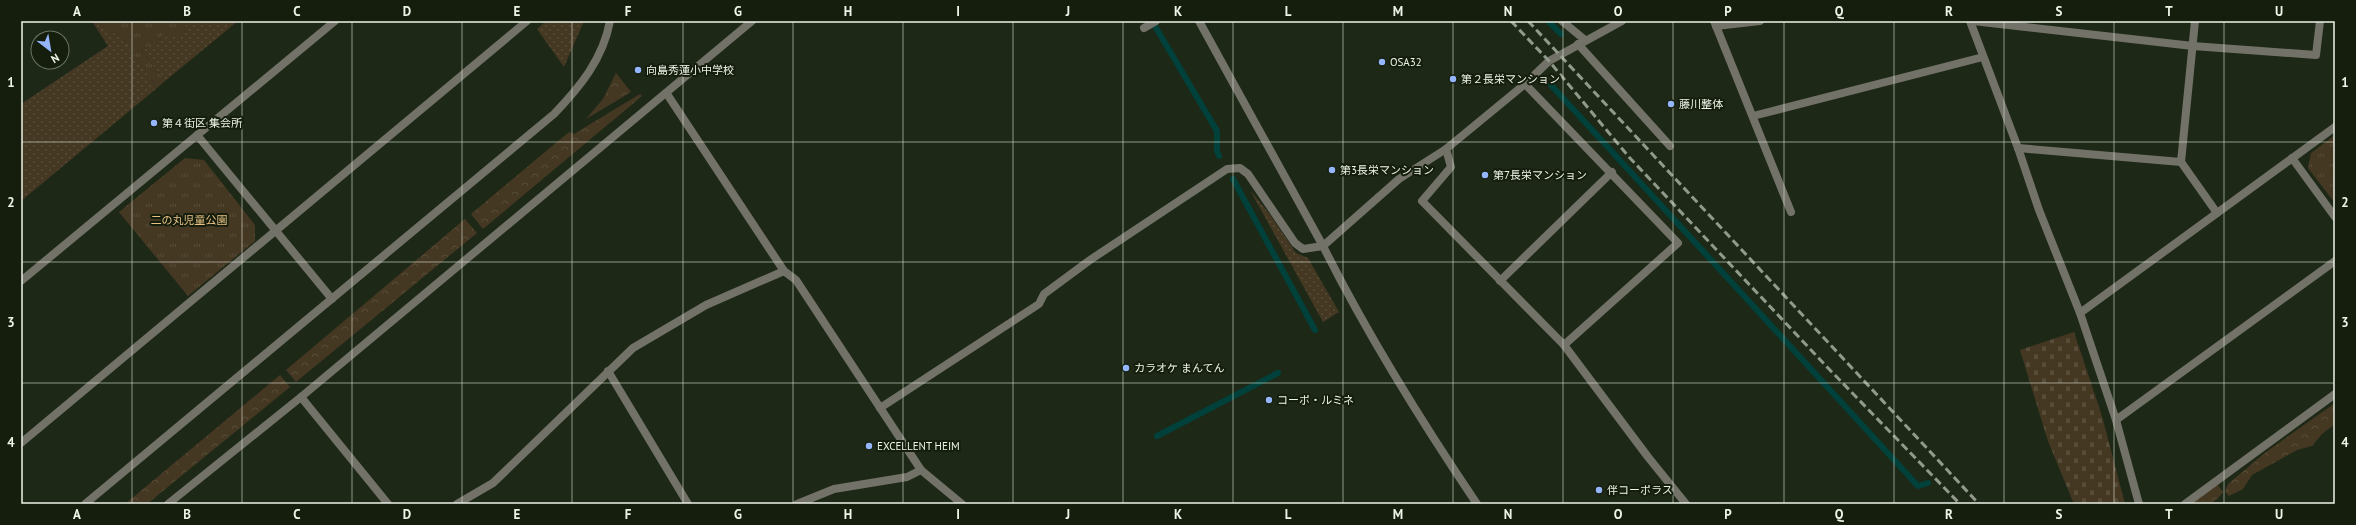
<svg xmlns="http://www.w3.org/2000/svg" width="2356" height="525" font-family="'PT Sans','Noto Sans JP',sans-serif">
	<defs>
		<pattern id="grass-dots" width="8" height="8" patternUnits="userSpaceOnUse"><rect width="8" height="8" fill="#453823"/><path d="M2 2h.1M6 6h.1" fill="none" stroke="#574c38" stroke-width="1.8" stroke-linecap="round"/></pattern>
		<pattern id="forest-crowns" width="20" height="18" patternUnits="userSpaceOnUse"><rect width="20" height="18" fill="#453823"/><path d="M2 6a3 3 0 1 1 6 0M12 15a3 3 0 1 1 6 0" fill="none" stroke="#574c38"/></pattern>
		<pattern id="cemetery-stones" width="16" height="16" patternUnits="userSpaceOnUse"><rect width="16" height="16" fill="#453823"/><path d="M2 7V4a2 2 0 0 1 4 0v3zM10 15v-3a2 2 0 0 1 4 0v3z" fill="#574c38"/></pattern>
		<pattern id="park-tufts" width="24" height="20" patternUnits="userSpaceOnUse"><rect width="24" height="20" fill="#453823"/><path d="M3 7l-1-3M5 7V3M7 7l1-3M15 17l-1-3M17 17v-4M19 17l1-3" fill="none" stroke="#574c38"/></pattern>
	</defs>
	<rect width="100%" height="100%" fill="#1e2816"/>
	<g fill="url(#grass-dots)">
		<polygon points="92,21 102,21 109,32 119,34 157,88 21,201 21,104 108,46"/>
		<polygon points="182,21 238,21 165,81 142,51 166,33 177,36 186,27"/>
		<polygon points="546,21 584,21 564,67 537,29"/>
		<polygon points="1250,190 1271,216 1296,253 1308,258 1339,312 1323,322"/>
	</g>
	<g fill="url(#forest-crowns)">
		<polygon points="616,73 631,92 586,119 603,99"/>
		<polygon points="640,94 642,96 483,229 471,214 569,132 574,134"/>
		<polygon points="465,219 477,233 296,382 286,370"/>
		<polygon points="280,375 290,387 147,504 125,504"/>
		<polygon points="2335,403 2335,424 2322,434 2312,446 2297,450 2252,475 2243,489 2229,496 2225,492 2228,484 2266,452"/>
		<path d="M2217,484l6,8c-11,15 -16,12 -33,12z"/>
	</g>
	<polygon fill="url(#cemetery-stones)" points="2074,332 2102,416 2125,504 2074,504 2048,441 2020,350"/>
	<g fill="url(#park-tufts)">
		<polygon points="102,21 183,21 186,27 177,37 166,33 142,51 165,81 157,88 119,34 109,32"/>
		<polygon points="2335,135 2335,203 2308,168 2311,153"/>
		<polygon points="185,158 204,160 255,225 255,241 188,296 119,212"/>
	</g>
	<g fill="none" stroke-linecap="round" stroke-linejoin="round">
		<g stroke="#01413b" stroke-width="6">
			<polyline points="1152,21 1217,131 1217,151 1219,156"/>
			<polyline points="1548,21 1561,34"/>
			<polyline points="1551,85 1918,486 1928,483"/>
			<polyline points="1233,179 1315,330"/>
			<polyline points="1157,436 1278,373"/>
		</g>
		<g stroke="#727268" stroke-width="8">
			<polyline points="1562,21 1585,40"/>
			<polyline points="1714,21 1791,212"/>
			<polyline points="1970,21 2018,148 2039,210 2080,313 2116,420 2139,504"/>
			<polyline points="1973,21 2193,46 2316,55 2320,21"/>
			<polyline points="1716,26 1760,21"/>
			<polyline points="1144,28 1156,21"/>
			<polyline points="1578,44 1670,146"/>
			<polyline points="1525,84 1678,243 1564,345"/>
			<polyline points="667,94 784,271 796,280 921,470 962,504"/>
			<polyline points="1753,116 1983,57"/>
			<polyline points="197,135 332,299"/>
			<polyline points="2018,148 2181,162 2195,21"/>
			<polyline points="1446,149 1451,167 1422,201 1564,345 1648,457 1686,504"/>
			<polyline points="2292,158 2335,217"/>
			<polyline points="2181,162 2217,213"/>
			<path d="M1323,246c45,90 98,175 154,258"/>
			<polyline points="21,281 335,21"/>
			<polyline points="1500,281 1612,172"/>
			<polyline points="2080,313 2335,127"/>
			<polyline points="608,371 688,504"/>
			<polyline points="301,397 388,504"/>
			<polyline points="880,408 1039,304 1044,294 1090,260 1227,169 1240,168 1248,174 1295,243 1303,249 1323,246 1399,179 1446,149 1525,84 1549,61 1622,21"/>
			<polyline points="2116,420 2335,261"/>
			<polyline points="21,443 527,21"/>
			<polyline points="168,504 301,397 752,21"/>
			<polyline points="457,504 493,483 633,348 706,305 784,271"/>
			<polyline points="797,504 834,489 907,477 921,470"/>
			<polyline points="2185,504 2335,394"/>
		</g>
		<g stroke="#727268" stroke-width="8">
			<polyline points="1199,21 1323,246"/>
			<path d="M85,504l469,-390c26,-27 49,-55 56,-93"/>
		</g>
		<g stroke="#929a8b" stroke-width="3" stroke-dasharray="8 4" stroke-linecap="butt">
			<polyline points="1511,21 1549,61 1629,157 1828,368 1960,504"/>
			<polyline points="1528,21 1979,504"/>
		</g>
	</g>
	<path fill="none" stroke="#edf4e8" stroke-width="1" stroke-opacity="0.55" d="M132,21v483M242,21v483M352,21v483M462,21v483M572,21v483M683,21v483M793,21v483M903,21v483M1013,21v483M1123,21v483M1233,21v483M1343,21v483M1453,21v483M1563,21v483M1673,21v483M1784,21v483M1894,21v483M2004,21v483M2114,21v483M2224,21v483M21,142h2314M21,262h2314M21,383h2314"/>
	<g fill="#95b6fd" stroke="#151e0d" stroke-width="1.5">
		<circle cx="1382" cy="62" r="4"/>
		<circle cx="638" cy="70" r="4"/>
		<circle cx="1453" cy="79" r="4"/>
		<circle cx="1671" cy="104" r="4"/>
		<circle cx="154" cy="123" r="4"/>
		<circle cx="1332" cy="170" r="4"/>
		<circle cx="1485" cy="175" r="4"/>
		<circle cx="1126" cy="368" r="4"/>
		<circle cx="1269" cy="400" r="4"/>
		<circle cx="869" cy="446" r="4"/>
		<circle cx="1599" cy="490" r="4"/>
	</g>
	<g text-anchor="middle" stroke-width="4" stroke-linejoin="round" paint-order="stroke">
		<g font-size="11" fill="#edf4e8" stroke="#151e0d" text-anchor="start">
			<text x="1390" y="66">OSA32</text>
			<text x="646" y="74">向島秀蓮小中学校</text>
			<text x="1461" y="83">第２長栄マンション</text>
			<text x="1679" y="108">藤川整体</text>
			<text x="162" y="127">第４街区 集会所</text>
			<text x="1340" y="174">第3長栄マンション</text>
			<text x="1493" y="179">第7長栄マンション</text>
			<text x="1134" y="372">カラオケ まんてん</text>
			<text x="1277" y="404">コーポ・ルミネ</text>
			<text x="877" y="450">EXCELLENT HEIM</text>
			<text x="1607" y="494">伴コーポラス</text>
		</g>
		<g font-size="11" fill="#e8c185" stroke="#151e0d">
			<text x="189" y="224">二の丸児童公園</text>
		</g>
	</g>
	<rect width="2356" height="525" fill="none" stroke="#151e0d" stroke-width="44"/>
	<g transform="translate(50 50) rotate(149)"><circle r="19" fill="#151e0d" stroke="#6b7465"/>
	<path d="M0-3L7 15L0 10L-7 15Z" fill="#95b6fd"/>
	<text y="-6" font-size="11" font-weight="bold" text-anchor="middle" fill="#edf4e8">N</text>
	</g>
	<rect x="22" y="22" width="2312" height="481" fill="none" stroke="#edf4e8" stroke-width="1.5"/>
	<g font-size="13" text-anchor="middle" font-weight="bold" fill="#edf4e8">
		<text x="77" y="16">A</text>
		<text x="187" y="16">B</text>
		<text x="297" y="16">C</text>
		<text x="407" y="16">D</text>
		<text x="517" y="16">E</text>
		<text x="628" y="16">F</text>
		<text x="738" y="16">G</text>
		<text x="848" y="16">H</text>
		<text x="958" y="16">I</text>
		<text x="1068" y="16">J</text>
		<text x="1178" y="16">K</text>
		<text x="1288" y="16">L</text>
		<text x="1398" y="16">M</text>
		<text x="1508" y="16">N</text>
		<text x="1618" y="16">O</text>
		<text x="1728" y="16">P</text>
		<text x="1839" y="16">Q</text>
		<text x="1949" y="16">R</text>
		<text x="2059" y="16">S</text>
		<text x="2169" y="16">T</text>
		<text x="2279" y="16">U</text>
		<text x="11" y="87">1</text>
		<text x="2345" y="87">1</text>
		<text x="11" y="207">2</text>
		<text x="2345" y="207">2</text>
		<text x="11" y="327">3</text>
		<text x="2345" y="327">3</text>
		<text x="11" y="447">4</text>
		<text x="2345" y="447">4</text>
		<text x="77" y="519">A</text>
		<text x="187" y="519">B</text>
		<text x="297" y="519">C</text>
		<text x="407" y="519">D</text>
		<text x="517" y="519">E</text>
		<text x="628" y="519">F</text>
		<text x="738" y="519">G</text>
		<text x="848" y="519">H</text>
		<text x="958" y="519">I</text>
		<text x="1068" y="519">J</text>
		<text x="1178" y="519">K</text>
		<text x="1288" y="519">L</text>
		<text x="1398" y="519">M</text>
		<text x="1508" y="519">N</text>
		<text x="1618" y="519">O</text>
		<text x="1728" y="519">P</text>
		<text x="1839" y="519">Q</text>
		<text x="1949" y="519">R</text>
		<text x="2059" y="519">S</text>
		<text x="2169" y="519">T</text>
		<text x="2279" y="519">U</text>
	</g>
</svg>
